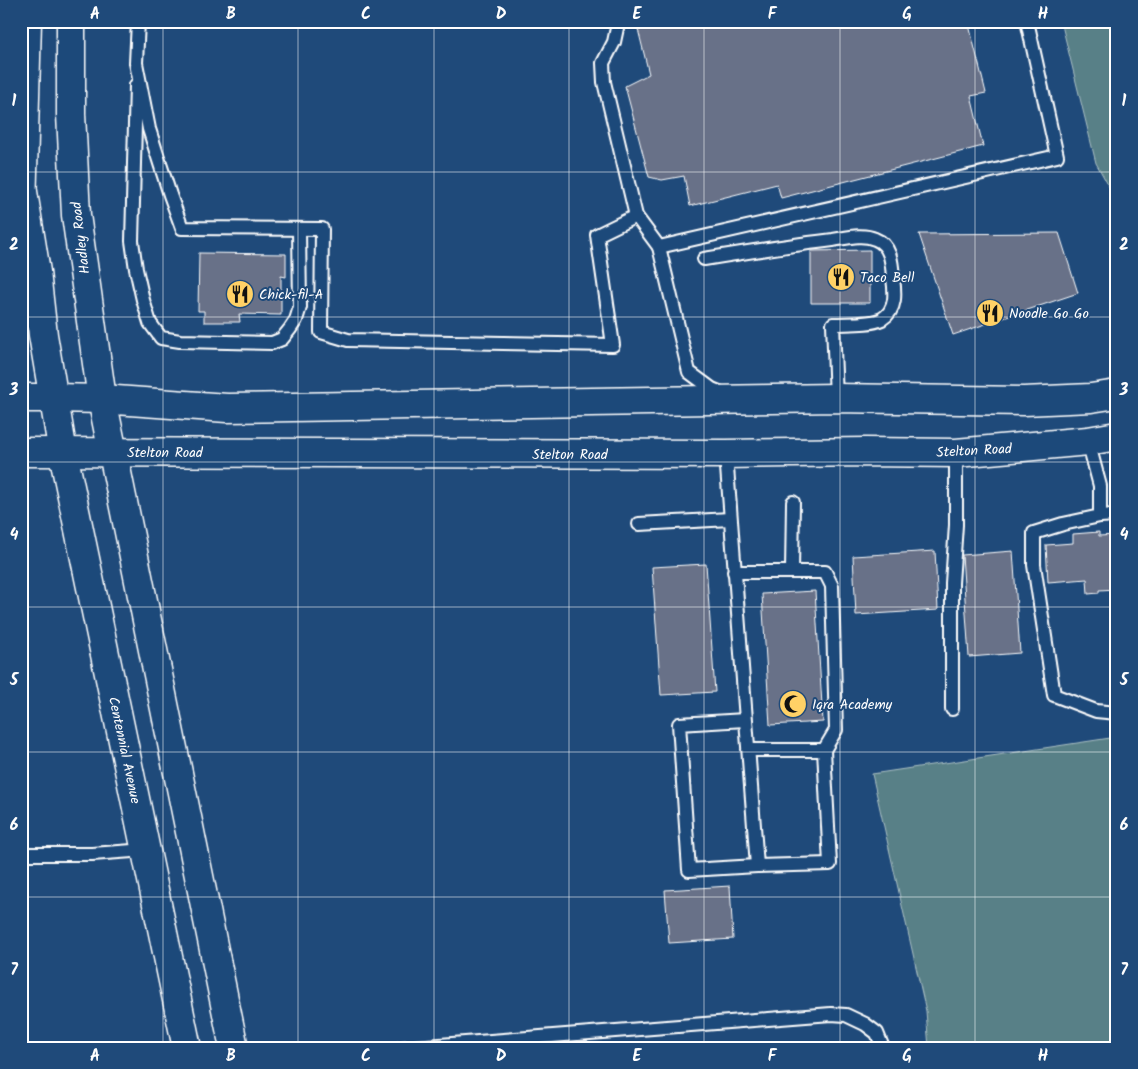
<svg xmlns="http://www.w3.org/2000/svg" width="1138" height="1069" font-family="Kalam,sans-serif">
	<rect width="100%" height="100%" fill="#1f4a7a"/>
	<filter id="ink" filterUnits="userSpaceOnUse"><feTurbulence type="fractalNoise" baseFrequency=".02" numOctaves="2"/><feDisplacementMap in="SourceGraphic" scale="10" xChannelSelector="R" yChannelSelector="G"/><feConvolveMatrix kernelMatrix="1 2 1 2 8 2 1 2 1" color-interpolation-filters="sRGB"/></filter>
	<g filter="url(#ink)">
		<g fill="#588087" stroke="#acc0c3">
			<polygon points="1061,21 1117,21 1117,201 1096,163"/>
			<polygon points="1117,737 1117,1048 929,1048 926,1011 872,774"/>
		</g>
		<g fill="#687188" stroke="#fff">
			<polygon points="636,21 968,21 986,93 971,96 983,146 781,198 777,184 690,206 684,176 662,180 649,177 625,86 649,74"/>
			<polygon points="1059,233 1078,293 953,335 919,234"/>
			<polygon points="870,250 870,303 811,303 811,251"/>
			<polygon points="199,253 286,254 286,277 281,276 281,315 239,314 240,322 204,322 204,311 198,311"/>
			<polygon points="1099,532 1099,536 1117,535 1117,589 1099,590 1099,593 1088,594 1087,579 1048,582 1046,545 1073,543 1073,534"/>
			<polygon points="935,551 938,610 856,615 853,556"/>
			<polygon points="1013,551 1020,653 969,657 962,555"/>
			<polygon points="706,564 715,692 661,695 652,567"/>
			<polygon points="815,591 823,722 770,725 762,594"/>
			<polygon points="730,886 733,939 669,943 665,890"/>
		</g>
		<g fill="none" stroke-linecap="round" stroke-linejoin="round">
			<g stroke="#fff" stroke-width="16">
				<g id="service">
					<polyline points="138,21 136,63 149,129 170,195 182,228 322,229 321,332 348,340 613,345 597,235 636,216"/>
					<polyline points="616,21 617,28 614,42 603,63 604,82 636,216 659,247 1057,156 1027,21"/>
					<polyline points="136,85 132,241 136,269 143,300 150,323 161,338 180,341 272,343 282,339 290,329 296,320 300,307 299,229"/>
					<polyline points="659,247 689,372 712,389 722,393"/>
					<path d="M704,259c43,-7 86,-14 129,-19 13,-2 29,-7 42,-1 16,6 17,24 18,39 2,14 4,32 -11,41 -12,6 -36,4 -49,5l3,74"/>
					<polyline points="1088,441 1100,486 1100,516 1063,524 1034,533 1034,565 1054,695 1096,711 1117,713"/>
					<polyline points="726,454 757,866 830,864 824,750 748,750"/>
					<polyline points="1100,516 1117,515"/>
					<polyline points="639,524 730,519"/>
					<polyline points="734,572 825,572 832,586 836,730 824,750"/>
					<polyline points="792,572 793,502"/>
					<polyline points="952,709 952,583 956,525 956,453"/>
					<polyline points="745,720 679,724 689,870 757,866"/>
					<polyline points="21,854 92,854 146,850"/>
					<polyline points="401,1048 831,1014 846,1015 865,1024 877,1033 883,1048"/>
				</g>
			</g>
			<g stroke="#fff" stroke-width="31">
				<g id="secondary">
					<polyline points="71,21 71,114 76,215 102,399 226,1009 234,1048"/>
					<polyline points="23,192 36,272 43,335 63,453 187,1048"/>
					<polyline points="22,209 27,21"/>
					<polyline points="21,398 54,398 102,399 227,408 836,398 1024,401 1091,398 1117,394"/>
					<polyline points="21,452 726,454 865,452 956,453 1088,441 1117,436"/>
				</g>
			</g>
			<use href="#service" stroke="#1f4a7a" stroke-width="12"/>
			<use href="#secondary" stroke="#1f4a7a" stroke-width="28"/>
		</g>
	</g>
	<path fill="none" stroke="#fff" stroke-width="1" stroke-opacity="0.55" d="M163,21v1027M298,21v1027M434,21v1027M569,21v1027M704,21v1027M840,21v1027M975,21v1027M21,172h1096M21,317h1096M21,462h1096M21,607h1096M21,752h1096M21,897h1096"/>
	<defs>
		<g id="restaurant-disc" transform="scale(1.4375)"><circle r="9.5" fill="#ffd166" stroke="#1f4a7a"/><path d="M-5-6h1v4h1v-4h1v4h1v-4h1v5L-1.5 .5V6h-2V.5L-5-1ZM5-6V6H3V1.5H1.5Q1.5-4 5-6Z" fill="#111"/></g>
		<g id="mosque-disc" transform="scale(1.4375)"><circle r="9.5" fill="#ffd166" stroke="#1f4a7a"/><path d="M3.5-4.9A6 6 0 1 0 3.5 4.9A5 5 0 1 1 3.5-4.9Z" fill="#111"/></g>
	</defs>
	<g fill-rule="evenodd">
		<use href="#restaurant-disc" x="841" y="277"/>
		<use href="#restaurant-disc" x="240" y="294"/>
		<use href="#restaurant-disc" x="990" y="313"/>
		<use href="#mosque-disc" x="793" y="704"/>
	</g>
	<g text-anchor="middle" stroke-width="4" stroke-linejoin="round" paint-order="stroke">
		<g font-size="14" fill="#fff" stroke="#1f4a7a">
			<text transform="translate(80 238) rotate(-97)" y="5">Hadley Road</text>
			<text transform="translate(974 450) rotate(-3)" y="5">Stelton Road</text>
			<text x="165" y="457">Stelton Road</text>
			<text x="570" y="459">Stelton Road</text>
			<text transform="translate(125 750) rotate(78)" y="5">Centennial Avenue</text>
		</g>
		<g font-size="14" fill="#fff" stroke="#1f4a7a" text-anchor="start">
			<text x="860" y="282">Taco Bell</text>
			<text x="259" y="299">Chick-fil-A</text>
			<text x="1009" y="318">Noodle Go Go</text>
			<text x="812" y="709">Iqra Academy</text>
		</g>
	</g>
	<rect width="1138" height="1069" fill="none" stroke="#1f4a7a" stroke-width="55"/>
	<rect x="28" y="28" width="1082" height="1014" fill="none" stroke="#fff" stroke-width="2"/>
	<g font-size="16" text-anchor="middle" font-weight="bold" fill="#fff">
		<text x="95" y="19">A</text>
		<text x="231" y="19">B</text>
		<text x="366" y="19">C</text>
		<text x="501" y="19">D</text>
		<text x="637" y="19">E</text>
		<text x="772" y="19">F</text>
		<text x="907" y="19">G</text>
		<text x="1043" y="19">H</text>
		<text x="14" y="106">1</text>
		<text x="1124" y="106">1</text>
		<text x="14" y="250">2</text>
		<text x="1124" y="250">2</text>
		<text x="14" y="395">3</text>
		<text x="1124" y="395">3</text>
		<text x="14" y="540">4</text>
		<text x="1124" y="540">4</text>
		<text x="14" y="685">5</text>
		<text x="1124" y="685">5</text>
		<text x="14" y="830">6</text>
		<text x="1124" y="830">6</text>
		<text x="14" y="975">7</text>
		<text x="1124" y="975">7</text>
		<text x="95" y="1061">A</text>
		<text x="231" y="1061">B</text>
		<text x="366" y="1061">C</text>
		<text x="501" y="1061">D</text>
		<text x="637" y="1061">E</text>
		<text x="772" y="1061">F</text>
		<text x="907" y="1061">G</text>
		<text x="1043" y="1061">H</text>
	</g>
</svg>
